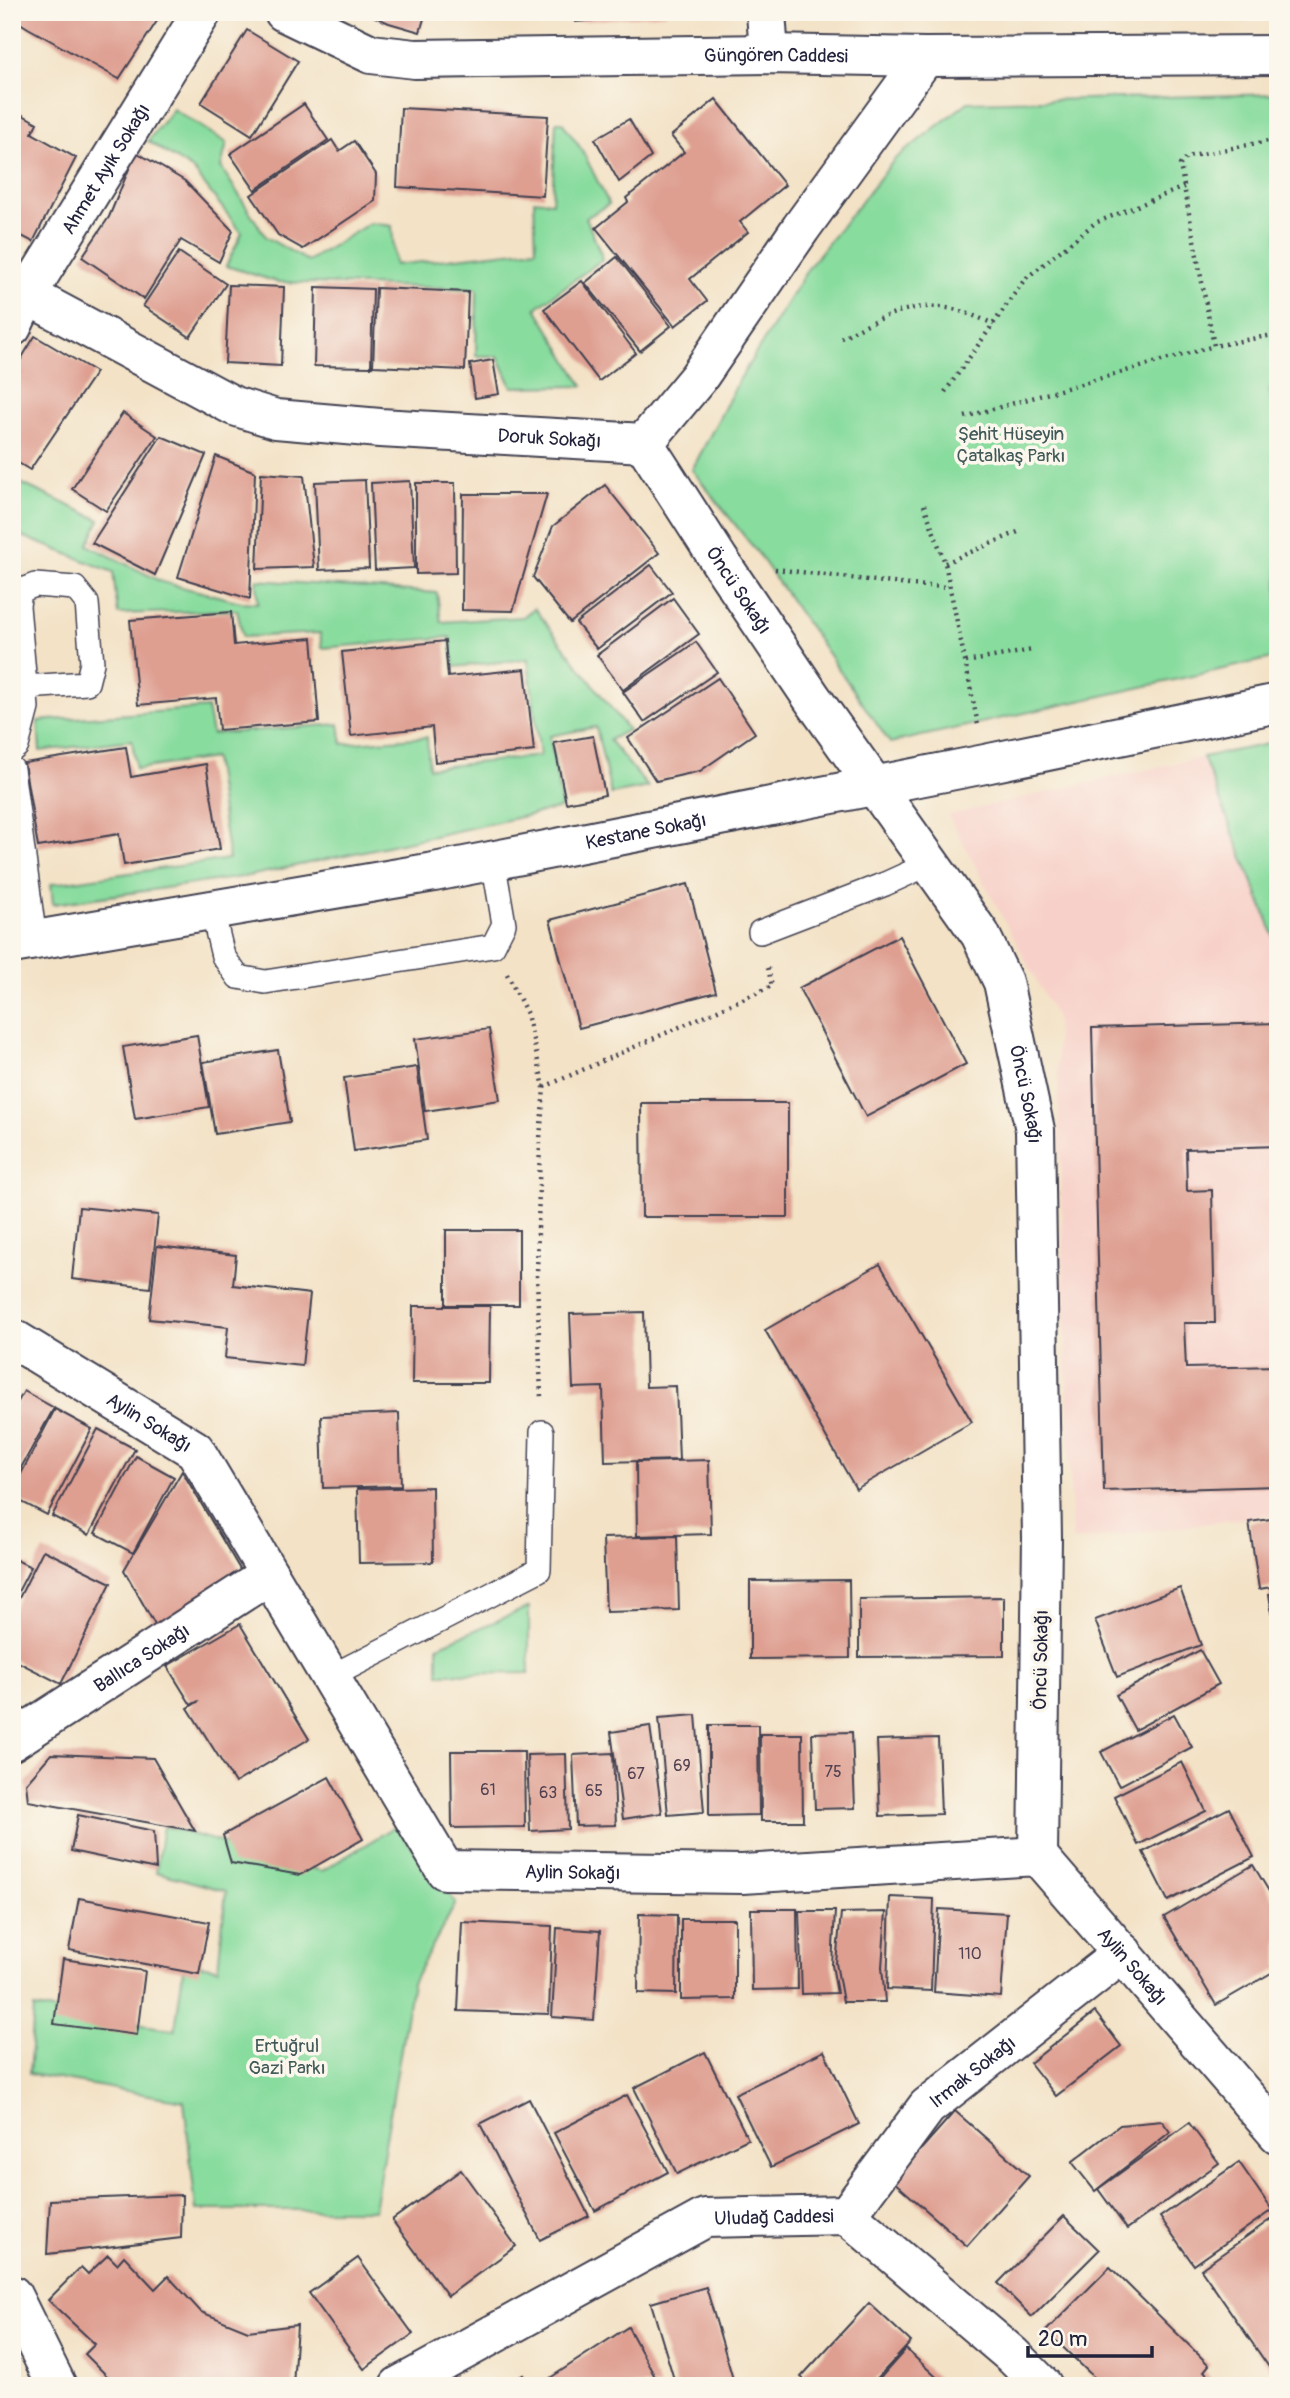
<svg xmlns="http://www.w3.org/2000/svg" width="1290" height="2398" font-family="Pangolin,sans-serif">
	<rect width="100%" height="100%" fill="#fbf7ec"/>
	<filter id="ink" filterUnits="userSpaceOnUse"><feTurbulence type="fractalNoise" baseFrequency=".0143" numOctaves="2"/><feDisplacementMap in="SourceGraphic" scale="14" xChannelSelector="R" yChannelSelector="G"/><feConvolveMatrix kernelMatrix="1 2 1 2 8 2 1 2 1" color-interpolation-filters="sRGB"/></filter>
	<filter id="wash" filterUnits="userSpaceOnUse"><feTurbulence type="fractalNoise" baseFrequency=".00686" numOctaves="4" result="noise"/><feDisplacementMap in="SourceGraphic" scale="28" xChannelSelector="R" yChannelSelector="G"/><feGaussianBlur stdDeviation="1.57" result="paint"/><feColorMatrix in="noise" values="0 0 0 0 0 0 0 0 0 0 0 0 0 0 0 0 0 1.4 0 .05"/><feComposite in="paint" operator="in"/></filter>
	<g filter="url(#wash)">
		<rect width="100%" height="100%" fill="#f3e2c6"/>
		<polygon fill="#f7d1c9" points="1203,757 1278,946 1278,1514 1072,1541 1056,1017 948,815"/>
		<g fill="#88dc9e" stroke="#557f6c" stroke-width="2">
			<polygon points="1278,94 1278,387 1269,389 1278,427 1278,657 890,743 760,556 692,470 738,382 809,267 895,159 968,102"/>
			<polygon points="173,109 227,143 221,167 266,237 308,261 370,223 392,226 395,265 536,249 534,200 552,202 556,122 562,122 582,150 609,204 586,218 603,259 536,308 583,386 512,387 498,356 476,356 477,289 277,282 226,266 242,233 193,170 148,141"/>
			<polygon points="12,479 100,520 88,545 162,582 241,602 258,603 257,580 437,593 441,622 523,617 534,608 628,730 609,740 648,787 611,794 596,727 550,736 562,808 249,876 53,904 51,884 229,859 214,758 136,769 132,740 40,751 38,721 207,708 212,734 339,724 342,744 427,737 429,768 540,756 528,659 454,667 450,637 322,648 320,633 243,637 237,610 118,614 113,572 12,532"/>
			<polygon points="1278,742 1278,946 1203,757"/>
			<polygon points="529,1607 529,1673 438,1674 438,1646"/>
			<polygon points="163,1826 322,1871 396,1826 456,1903 412,1983 374,2210 196,2210 184,2101 29,2074 34,2008 175,2030 184,1963 218,1968 226,1891 156,1872"/>
		</g>
		<g id="blocks">
			<g fill="#de9f91">
				<polygon points="12,12 163,12 119,79 28,28 12,18"/>
				<polygon points="364,12 426,12 420,32 389,23"/>
				<polygon points="574,12 667,12 667,14 575,22"/>
				<polygon points="247,30 298,61 252,135 201,103"/>
				<polygon points="716,99 785,185 740,222 748,232 690,279 707,301 675,326 596,228 628,202 626,198 684,152 671,136"/>
				<polygon points="304,104 328,140 255,190 230,154"/>
				<polygon points="401,108 548,116 543,196 397,187"/>
				<polygon points="12,109 37,123 32,133 76,158 33,242 12,231"/>
				<polygon points="629,119 651,157 619,182 595,139"/>
				<polygon points="332,140 339,151 354,141 376,174 375,201 303,249 278,235 251,195"/>
				<polygon points="136,152 185,181 233,231 219,262 181,240 144,299 82,257 109,217"/>
				<polygon points="179,252 226,284 190,337 143,306"/>
				<polygon points="617,257 671,326 640,351 585,283"/>
				<polygon points="582,281 636,353 599,381 544,309"/>
				<polygon points="229,285 284,287 281,366 225,363"/>
				<polygon points="316,287 373,289 371,367 314,366"/>
				<polygon points="376,288 468,292 465,370 373,366"/>
				<polygon points="35,336 96,372 30,470 12,459 12,374"/>
				<polygon points="493,360 499,394 475,398 470,364"/>
				<polygon points="123,413 157,436 106,511 72,489"/>
				<polygon points="161,436 206,455 155,575 92,543"/>
				<polygon points="216,456 255,472 250,599 178,577"/>
				<polygon points="261,473 304,476 314,567 257,569"/>
				<polygon points="365,480 369,568 319,570 315,482"/>
				<polygon points="410,481 414,568 375,570 371,483"/>
				<polygon points="416,483 455,483 456,573 416,574"/>
				<polygon points="605,485 659,553 570,623 533,577 553,526"/>
				<polygon points="463,494 547,494 513,611 462,610"/>
				<polygon points="651,565 672,592 597,649 576,623"/>
				<polygon points="673,598 699,634 623,690 597,655"/>
				<polygon points="231,612 234,645 312,638 319,722 219,730 216,698 138,705 130,620"/>
				<polygon points="445,641 448,677 525,669 534,751 435,762 432,727 351,736 342,652"/>
				<polygon points="696,642 717,672 644,722 623,692"/>
				<polygon points="718,678 755,733 700,771 656,781 628,738"/>
				<polygon points="593,736 605,795 566,803 554,743"/>
				<polygon points="126,747 131,777 206,764 220,849 124,865 119,834 38,847 24,763"/>
				<polygon points="688,884 716,992 579,1028 550,920"/>
				<polygon points="899,936 966,1064 866,1117 799,988"/>
				<polygon points="1278,1023 1278,1146 1186,1149 1187,1191 1212,1190 1215,1323 1184,1323 1186,1368 1278,1366 1278,1486 1104,1491 1092,1028"/>
				<polygon points="489,1029 500,1100 425,1111 415,1039"/>
				<polygon points="197,1035 209,1107 135,1119 123,1047"/>
				<polygon points="278,1050 290,1122 215,1134 203,1062"/>
				<polygon points="417,1067 427,1140 354,1151 344,1078"/>
				<polygon points="641,1103 788,1103 788,1217 642,1217"/>
				<polygon points="79,1207 158,1215 150,1288 72,1279"/>
				<rect x="446" y="1230" width="73" height="75"/>
				<polygon points="157,1246 236,1255 233,1285 310,1294 302,1366 225,1358 228,1327 149,1319"/>
				<polygon points="880,1264 972,1422 856,1489 765,1330"/>
				<polygon points="413,1306 490,1306 489,1383 412,1383"/>
				<polygon points="644,1312 646,1387 676,1386 679,1460 605,1462 603,1387 573,1388 570,1314"/>
				<polygon points="24,1391 54,1408 12,1484 12,1412"/>
				<polygon points="55,1409 92,1429 47,1515 12,1497 12,1491"/>
				<polygon points="399,1413 401,1486 323,1488 321,1416"/>
				<polygon points="98,1429 135,1449 89,1535 52,1516"/>
				<polygon points="136,1456 174,1477 133,1553 95,1533"/>
				<polygon points="709,1460 711,1534 637,1536 636,1462"/>
				<polygon points="182,1471 245,1578 159,1632 124,1570"/>
				<polygon points="432,1487 433,1562 359,1563 357,1489"/>
				<polygon points="1278,1518 1278,1586 1259,1589 1249,1522"/>
				<polygon points="677,1536 679,1610 606,1612 603,1538"/>
				<polygon points="43,1550 111,1583 61,1684 12,1659 12,1612"/>
				<polygon points="12,1558 31,1567 12,1603"/>
				<polygon points="849,1580 850,1658 750,1659 750,1581"/>
				<polygon points="1180,1588 1201,1645 1117,1677 1095,1620"/>
				<polygon points="1278,1593 1278,1626 1274,1627 1269,1594"/>
				<polygon points="1004,1597 1004,1656 859,1657 859,1599"/>
				<polygon points="240,1624 309,1739 235,1783 188,1708 199,1701 191,1705 167,1666"/>
				<polygon points="1278,1635 1278,1659 1277,1660 1272,1637"/>
				<polygon points="1200,1650 1219,1684 1135,1730 1116,1695"/>
				<polygon points="1174,1714 1192,1747 1119,1786 1101,1752"/>
				<polygon points="696,1715 704,1812 668,1815 659,1718"/>
				<polygon points="709,1725 758,1725 759,1815 709,1816"/>
				<polygon points="650,1726 662,1813 623,1819 611,1732"/>
				<polygon points="852,1732 855,1808 815,1809 812,1733"/>
				<polygon points="760,1734 802,1734 803,1821 761,1821"/>
				<polygon points="938,1738 941,1814 880,1816 877,1740"/>
				<polygon points="451,1751 524,1751 525,1827 452,1828"/>
				<polygon points="613,1753 616,1825 576,1826 573,1755"/>
				<polygon points="51,1754 153,1758 195,1831 28,1801 26,1783"/>
				<polygon points="566,1754 568,1829 530,1831 527,1755"/>
				<polygon points="1182,1762 1206,1811 1138,1845 1114,1796"/>
				<polygon points="329,1777 363,1839 300,1875 231,1863 223,1835"/>
				<polygon points="1229,1808 1254,1857 1168,1901 1143,1852"/>
				<polygon points="78,1815 154,1831 156,1869 71,1851"/>
				<polygon points="1253,1865 1278,1906 1278,1969 1216,2005 1164,1917"/>
				<polygon points="890,1897 934,1899 931,1991 887,1989"/>
				<polygon points="79,1898 209,1922 199,1974 69,1950"/>
				<polygon points="751,1909 797,1909 798,1989 752,1990"/>
				<polygon points="939,1909 1007,1913 1001,1997 934,1992"/>
				<polygon points="799,1911 835,1911 832,1965 837,1993 802,1994"/>
				<polygon points="886,1912 882,1967 885,2002 843,2002 836,1963 841,1913"/>
				<polygon points="639,1914 677,1915 676,1994 638,1993"/>
				<polygon points="681,1919 735,1919 735,1999 681,2000"/>
				<polygon points="462,1922 552,1926 549,2014 458,2011"/>
				<polygon points="557,1928 600,1931 594,2020 552,2017"/>
				<polygon points="63,1959 145,1971 137,2035 54,2024"/>
				<polygon points="1095,2012 1121,2046 1056,2096 1030,2063"/>
				<polygon points="824,2051 859,2124 771,2167 735,2094"/>
				<polygon points="705,2052 748,2139 677,2174 634,2088"/>
				<polygon points="627,2095 668,2172 595,2211 554,2133"/>
				<polygon points="529,2099 589,2216 540,2240 480,2124"/>
				<polygon points="955,2111 1029,2176 967,2246 893,2181"/>
				<polygon points="1162,2121 1170,2132 1095,2191 1072,2162 1120,2125"/>
				<polygon points="1189,2123 1219,2163 1127,2229 1098,2189"/>
				<polygon points="1239,2162 1272,2210 1194,2265 1160,2217"/>
				<polygon points="461,2170 516,2246 448,2296 392,2220"/>
				<polygon points="182,2195 181,2238 47,2254 50,2200"/>
				<polygon points="1064,2216 1099,2250 1032,2317 998,2283"/>
				<polygon points="1271,2219 1278,2228 1278,2366 1271,2370 1201,2269"/>
				<polygon points="108,2255 117,2264 124,2256 155,2289 168,2276 201,2312 248,2331 297,2325 293,2386 117,2386 85,2354 95,2344 48,2300 81,2267 88,2274"/>
				<polygon points="358,2258 413,2334 364,2369 309,2293"/>
				<polygon points="1110,2267 1209,2365 1204,2371 1218,2386 1103,2386 1046,2331"/>
				<polygon points="706,2287 735,2386 676,2386 651,2303"/>
				<polygon points="869,2303 911,2342 870,2386 811,2386 801,2377"/>
				<polygon points="628,2327 660,2386 554,2386 550,2378"/>
				<polygon points="906,2349 946,2386 873,2386"/>
				<polygon points="523,2375 529,2386 504,2386"/>
			</g>
		</g>
	</g>
	<g filter="url(#ink)">
		<use href="#blocks" fill-opacity="0" stroke="#413f50" stroke-width="2"/>
		<g fill="none" stroke-linecap="round" stroke-linejoin="round">
			<g stroke="#413f50" stroke-width="26">
				<g id="lane">
					<polyline points="12,750 17,746 27,708 18,606 20,591 35,585 75,588 87,603 92,663 87,683 25,687"/>
					<polyline points="12,769 35,940"/>
					<polyline points="212,910 223,956 238,977 265,982 493,946 504,924 493,860"/>
					<polyline points="760,932 885,884 929,864"/>
					<polyline points="330,1677 539,1570 542,1432"/>
				</g>
			</g>
			<g stroke="#413f50" stroke-width="42">
				<g id="street">
					<polyline points="766,12 769,54"/>
					<path id="s1" d="M12,287l222,119 42,13 104,9 264,15 54,-65 103,-150 124,-171"/>
					<path id="s2" d="M12,327l15,-32 175,-283"/>
					<path id="s3" d="M644,443l75,117 93,138 168,236 23,48 32,148 7,407 -4,319"/>
					<path id="s4" d="M12,944l422,-72 551,-108 293,-61"/>
					<path id="s5" d="M12,1338l183,112 250,420 297,4 296,-18 240,278"/>
					<path id="s6" d="M12,1741l257,-166"/>
					<path id="s7" d="M847,2215l80,-108 196,-154"/>
				</g>
			</g>
			<g stroke="#413f50" stroke-width="42">
				<g id="secondary">
					<path id="s8" d="M284,12l87,42 44,5 354,-5 156,3 353,-2"/>
					<polyline points="12,2295 57,2386"/>
					<path id="s9" d="M399,2386l306,-168 142,-3 165,140 31,31"/>
				</g>
			</g>
			<g stroke="#413f50" stroke-width="4.5" stroke-dasharray="2 5" stroke-linecap="butt">
				<polyline points="1184,186 1180,165 1187,157 1278,139"/>
				<path d="M841,338c36,-20 74,-39 116,-28 13,4 25,9 37,14"/>
				<polyline points="945,392 1025,279 1095,223 1184,187 1214,346 1278,334"/>
				<polyline points="965,417 1214,346"/>
				<polyline points="924,505 945,563 978,725"/>
				<polyline points="945,563 1018,532"/>
				<polyline points="775,569 909,585 949,587"/>
				<polyline points="966,662 1032,650"/>
				<polyline points="507,974 527,1014 544,1087 540,1139 537,1276 541,1399"/>
				<polyline points="544,1087 772,986 767,964"/>
			</g>
			<use href="#lane" stroke="#fff" stroke-width="23"/>
			<use href="#street" stroke="#fff" stroke-width="38"/>
			<use href="#secondary" stroke="#fff" stroke-width="38"/>
		</g>
	</g>
	<g text-anchor="middle" stroke-width="7" stroke-linejoin="round" paint-order="stroke">
		<g font-size="16" fill="#514150">
			<text x="682" y="1771">69</text>
			<text x="833" y="1777">75</text>
			<text x="636" y="1779">67</text>
			<text x="488" y="1795">61</text>
			<text x="594" y="1796">65</text>
			<text x="548" y="1798">63</text>
			<text x="970" y="1959">110</text>
		</g>
		<g font-size="19" fill="#22223b" stroke="#fbf7ec">
			<text dy="7" stroke="none"><textPath href="#s8" startOffset="502">Güngören Caddesi</textPath></text>
			<text dy="7" stroke="none"><textPath href="#s2" startOffset="184">Ahmet Ayık Sokağı</textPath></text>
			<text dy="7" stroke="none"><textPath href="#s1" startOffset="570">Doruk Sokağı</textPath></text>
			<text dy="7" stroke="none"><textPath href="#s3" startOffset="175">Öncü Sokağı</textPath></text>
			<text dy="7" stroke="none"><textPath href="#s4" startOffset="644">Kestane Sokağı</textPath></text>
			<text dy="7" stroke="none"><textPath href="#s3" startOffset="763">Öncü Sokağı</textPath></text>
			<text dy="7" stroke="none"><textPath href="#s5" startOffset="161">Aylin Sokağı</textPath></text>
			<text dy="7" stroke="none"><textPath href="#s6" startOffset="154">Ballıca Sokağı</textPath></text>
			<text transform="translate(1040 1660) rotate(-89)" y="7">Öncü Sokağı</text>
			<text dy="7" stroke="none"><textPath href="#s5" startOffset="831">Aylin Sokağı</textPath></text>
			<text dy="7" stroke="none"><textPath href="#s5" startOffset="1442">Aylin Sokağı</textPath></text>
			<text dy="7" stroke="none"><textPath href="#s7" startOffset="192">Irmak Sokağı</textPath></text>
			<text dy="7" stroke="none"><textPath href="#s9" startOffset="418">Uludağ Caddesi</textPath></text>
		</g>
		<g font-size="19" fill="#415a59" stroke="#fbf7ec">
			<text x="1011" y="440">Şehit Hüseyin<tspan x="1011" dy="22">Çatalkaş Parkı</tspan></text>
			<text x="287" y="2052">Ertuğrul<tspan x="287" dy="22">Gazi Parkı</tspan></text>
		</g>
	</g>
	<rect width="1290" height="2398" fill="none" stroke="#fbf7ec" stroke-width="42"/>
	<path d="M1028 2346v10h124v-10" fill="none" stroke="#22223b" stroke-width="3.5"/>
	<text x="1038" y="2346" font-size="21" fill="#22223b" stroke="#fbf7ec" stroke-width="5" paint-order="stroke">20 m</text>
</svg>
